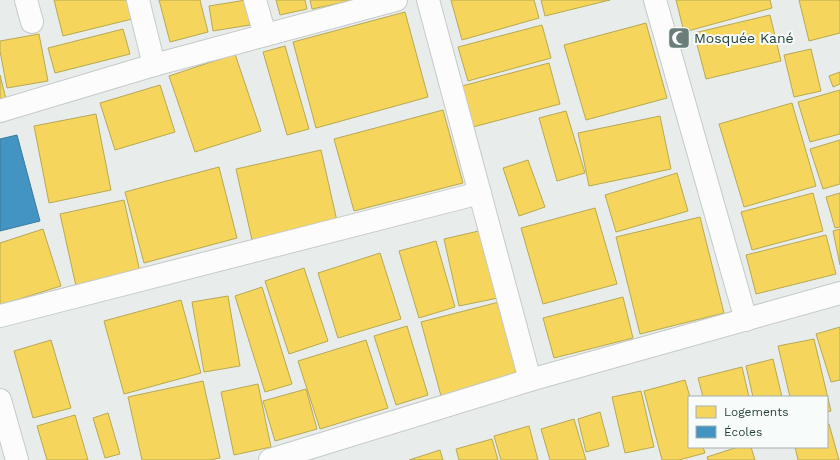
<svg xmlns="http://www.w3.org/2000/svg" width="840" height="460" font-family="'Work Sans',sans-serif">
	<rect width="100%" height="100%" fill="#e8edeb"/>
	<g fill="#f6d55c" stroke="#b7a952">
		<polygon points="54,0 127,0 132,19 63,36"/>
		<polygon points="159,0 200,0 208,32 170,42"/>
		<polygon points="246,0 250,25 213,31 209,6"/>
		<polygon points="276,0 305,0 307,9 280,15"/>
		<polygon points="310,0 355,0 312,9"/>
		<polygon points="451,0 534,0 539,18 462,40"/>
		<polygon points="541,0 610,0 545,16"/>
		<polygon points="676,0 770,0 772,8 684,32"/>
		<polygon points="799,0 840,0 840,33 809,41"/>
		<polygon points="405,12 428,97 316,128 293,42"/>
		<polygon points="770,15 781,61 706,79 694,33"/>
		<polygon points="646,23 667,98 586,120 564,45"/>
		<polygon points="542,25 551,58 468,81 458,47"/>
		<polygon points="123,29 130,54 55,73 48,48"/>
		<polygon points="39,34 48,81 7,88 0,51 0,41"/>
		<polygon points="285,46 309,129 287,135 263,52"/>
		<polygon points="811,49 821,91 794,97 784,55"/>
		<polygon points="235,54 261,131 195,152 169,76"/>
		<polygon points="549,63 560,104 473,127 462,86"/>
		<polygon points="840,72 840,84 833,87 829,76"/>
		<polygon points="0,75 7,103 0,105"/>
		<polygon points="160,85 175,132 115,150 100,103"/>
		<polygon points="840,90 840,134 810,142 798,102"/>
		<polygon points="792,103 816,186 744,207 719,124"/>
		<polygon points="443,110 463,183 354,211 334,139"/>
		<polygon points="566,111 585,173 557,181 539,118"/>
		<polygon points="96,114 111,190 49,203 34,126"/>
		<polygon points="660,116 671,169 589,186 578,133"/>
		<polygon points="840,140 840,184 823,189 810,149"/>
		<polygon points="321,150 337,221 252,240 236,169"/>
		<polygon points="528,160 545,207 519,216 503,168"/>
		<polygon points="219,167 237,238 144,263 125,192"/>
		<polygon points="677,173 688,211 616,232 605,195"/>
		<polygon points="813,193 823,231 752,250 741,212"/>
		<polygon points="840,193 840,227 835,228 826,197"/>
		<polygon points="124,200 140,272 76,286 60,214"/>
		<polygon points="595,208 617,284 543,304 521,228"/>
		<polygon points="700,217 724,313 640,334 616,237"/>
		<polygon points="43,229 61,286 0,305 0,243"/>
		<polygon points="840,229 840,265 833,231"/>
		<polygon points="483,230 498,298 459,306 444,239"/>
		<polygon points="826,235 836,274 756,294 746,255"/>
		<polygon points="436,241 455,307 419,318 399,251"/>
		<polygon points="380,253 401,319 338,338 318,273"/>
		<polygon points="304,268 328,341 289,354 265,281"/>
		<polygon points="262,287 292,384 265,392 235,296"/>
		<polygon points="228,296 240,366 204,372 192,302"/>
		<polygon points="623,297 633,338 554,358 543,318"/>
		<polygon points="181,300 201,373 124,394 104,321"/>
		<polygon points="499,302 519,375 441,396 421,322"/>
		<polygon points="407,326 428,395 396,405 374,336"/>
		<polygon points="840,327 840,380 831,382 816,334"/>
		<polygon points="814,339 831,411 827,412 827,397 790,397 778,346"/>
		<polygon points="51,340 71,408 33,418 14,351"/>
		<polygon points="366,340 388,408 320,429 298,361"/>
		<polygon points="773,359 782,397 753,397 746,366"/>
		<polygon points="742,367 749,397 703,397 698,378"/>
		<polygon points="685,380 690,397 689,397 689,447 703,447 705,453 679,460 662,460 644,391"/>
		<polygon points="203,381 220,458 210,460 142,460 128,397"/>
		<polygon points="258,384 271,447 234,455 221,392"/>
		<polygon points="306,389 317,429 275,441 263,401"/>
		<polygon points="641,391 654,447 625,453 612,397"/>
		<polygon points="600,412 609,446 586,452 578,419"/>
		<polygon points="108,413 120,454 105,458 93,418"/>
		<polygon points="75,415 88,460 47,460 37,426"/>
		<polygon points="574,419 586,460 550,460 541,429"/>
		<polygon points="827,424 829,424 839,460 798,460 795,447 827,447"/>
		<polygon points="529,426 538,460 501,460 494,436"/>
		<polygon points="492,439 498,460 459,460 456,449"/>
		<polygon points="738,447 751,447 755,460 708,460 707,457"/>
		<polygon points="440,450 443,460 409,460"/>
	</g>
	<polygon fill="#4393c3" stroke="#3a7b9a" points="17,135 40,221 0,231 0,139"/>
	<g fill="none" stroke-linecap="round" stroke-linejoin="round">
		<g stroke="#c5cac8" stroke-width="24">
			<g id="street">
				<polyline points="26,0 32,22"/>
				<polyline points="138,0 154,65"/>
				<polyline points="255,0 265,35"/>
				<polyline points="428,0 530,380"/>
				<polyline points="655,0 746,320"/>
				<polyline points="0,111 154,65 396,0"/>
				<polyline points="0,316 480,193"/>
				<polyline points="0,400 17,460"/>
				<polyline points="270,460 530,380 840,293"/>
			</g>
		</g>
		<use href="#street" stroke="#fcfcfc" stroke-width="22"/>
	</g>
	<defs>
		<g id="mosque-square" transform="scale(1.15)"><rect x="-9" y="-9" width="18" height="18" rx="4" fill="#697e78" stroke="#f7fbf9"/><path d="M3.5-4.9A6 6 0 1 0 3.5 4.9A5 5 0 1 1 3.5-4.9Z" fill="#fff"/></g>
	</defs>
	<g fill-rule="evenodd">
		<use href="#mosque-square" x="679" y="38"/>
	</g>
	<g text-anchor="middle" stroke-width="4" stroke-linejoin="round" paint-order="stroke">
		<g font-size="14" fill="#24423a" stroke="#f7fbf9" text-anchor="start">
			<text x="694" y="43">Mosquée Kané</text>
		</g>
	</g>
	<rect x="688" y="396" width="140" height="52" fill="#f7fbf9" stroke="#a3b1ad"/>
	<rect x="696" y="406" width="20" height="12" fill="#f6d55c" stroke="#a3b1ad"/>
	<text x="724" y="416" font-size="12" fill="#24423a">Logements</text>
	<rect x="696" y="426" width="20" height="12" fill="#4393c3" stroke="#a3b1ad"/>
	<text x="724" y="436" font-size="12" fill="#24423a">Écoles</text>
</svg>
